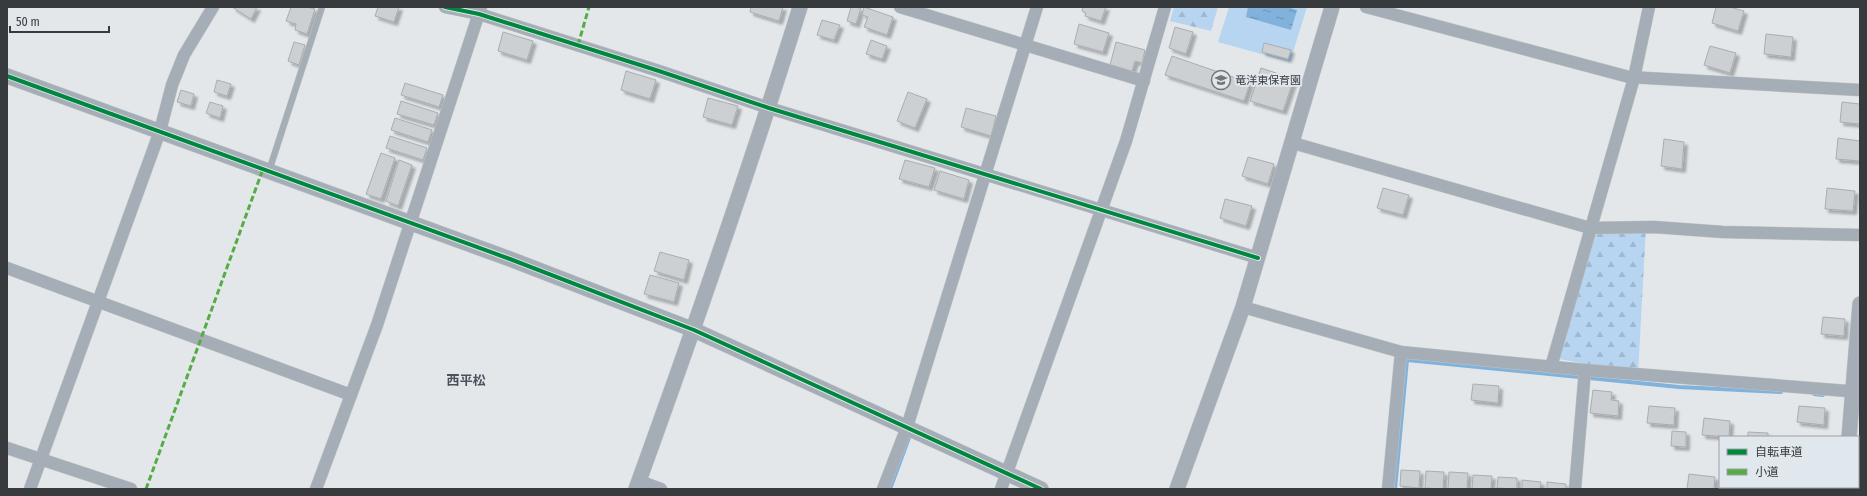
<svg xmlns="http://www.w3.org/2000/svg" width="1867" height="496" font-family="'Fira Sans Condensed','Noto Sans JP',sans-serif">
	<defs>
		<pattern id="forest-firs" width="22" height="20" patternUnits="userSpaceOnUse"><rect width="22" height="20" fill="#b7d5f0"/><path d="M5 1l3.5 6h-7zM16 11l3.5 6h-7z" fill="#9eb8cf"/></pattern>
		<pattern id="water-ripples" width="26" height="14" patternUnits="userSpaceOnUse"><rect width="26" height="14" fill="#81b2db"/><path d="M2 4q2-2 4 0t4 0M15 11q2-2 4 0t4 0" fill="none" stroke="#6b92b3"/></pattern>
		<filter id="shadow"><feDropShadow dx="3.5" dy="3.5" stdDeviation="1" flood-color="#0004"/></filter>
	</defs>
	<rect width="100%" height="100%" fill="#e3e7ea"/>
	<g fill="url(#forest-firs)">
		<polygon points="1174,7 1218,7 1211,31 1170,21"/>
		<polygon points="1646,227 1638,374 1554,358 1590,228"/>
	</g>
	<polygon fill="#b7d5f0" points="1229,7 1307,7 1290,62 1218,42"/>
	<polygon fill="url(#water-ripples)" points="1248,7 1287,7 1297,10 1291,30 1246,17"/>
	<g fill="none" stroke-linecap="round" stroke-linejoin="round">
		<g stroke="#81b2db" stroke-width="4">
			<polyline points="1814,394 1823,395"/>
			<polyline points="890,489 910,435"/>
			<polyline points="1395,489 1407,360 1679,387 1781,392"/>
		</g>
	</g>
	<g fill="#ccd0d2" stroke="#aaadb0" filter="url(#shadow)">
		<polygon points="232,7 257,7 251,19"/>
		<polygon points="291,7 307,7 315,9 307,34 295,30 296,24 286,21"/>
		<polygon points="378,7 399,7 394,22 375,16"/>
		<polygon points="751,7 783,7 779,21 750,12"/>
		<polygon points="851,7 861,8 856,24 847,21"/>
		<polygon points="864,7 893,17 887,35 864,27 868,17 862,15"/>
		<polygon points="1083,7 1106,7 1101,21 1085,16 1086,13 1082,11"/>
		<polygon points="1716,7 1730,7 1744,11 1738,31 1712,23"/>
		<polygon points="822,20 840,25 834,40 817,35"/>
		<polygon points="1079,24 1109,33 1103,52 1074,44"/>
		<polygon points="1175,27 1193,32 1186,54 1169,48"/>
		<polygon points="503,32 533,41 527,60 498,51"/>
		<polygon points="1766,34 1793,37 1791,57 1764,54"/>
		<polygon points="871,40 887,46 882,59 866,54"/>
		<polygon points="294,42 305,45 299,65 288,61"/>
		<polygon points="1116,42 1145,50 1142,63 1135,61 1132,71 1110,65"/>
		<polygon points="1264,43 1291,50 1288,59 1262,52"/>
		<polygon points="1710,46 1736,53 1730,73 1704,65"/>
		<polygon points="1172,56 1250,83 1244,101 1165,75"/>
		<polygon points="1261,68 1294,79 1283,111 1250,101"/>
		<polygon points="626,71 656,80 650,99 621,90"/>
		<polygon points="217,80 231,84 227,96 214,92"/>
		<polygon points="405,83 443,95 439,107 401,95"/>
		<polygon points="181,90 194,94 191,106 177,102"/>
		<polygon points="908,92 927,99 915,128 897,121"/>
		<polygon points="708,98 738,106 732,125 703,117"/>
		<polygon points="401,101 438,113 434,125 397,114"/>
		<polygon points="210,102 223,106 220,118 206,113"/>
		<polygon points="1842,102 1860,104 1860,124 1840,122"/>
		<polygon points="966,108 996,116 991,136 961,127"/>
		<polygon points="395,118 432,130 428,142 391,130"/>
		<polygon points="390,136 427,148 423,160 386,148"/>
		<polygon points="1838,138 1860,141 1860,161 1836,159"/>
		<polygon points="1664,139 1684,142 1682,169 1661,166"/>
		<polygon points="381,153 395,158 381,199 366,194"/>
		<polygon points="1248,157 1274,164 1268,184 1242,176"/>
		<polygon points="399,160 412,165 398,206 386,201"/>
		<polygon points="905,160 935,168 929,187 899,179"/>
		<polygon points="940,171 969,180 964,199 934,190"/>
		<polygon points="1383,188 1409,195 1403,215 1377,208"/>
		<polygon points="1827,188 1855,191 1853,211 1825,209"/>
		<polygon points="1225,199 1252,206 1246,226 1220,218"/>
		<polygon points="660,252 689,260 684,280 654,271"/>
		<polygon points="650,275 679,283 674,302 644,294"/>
		<polygon points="1823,317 1845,319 1844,336 1821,334"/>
		<polygon points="1473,384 1499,386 1498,403 1471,400"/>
		<polygon points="1593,390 1612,392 1611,400 1619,401 1618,416 1590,413"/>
		<polygon points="1649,406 1675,408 1674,425 1647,423"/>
		<polygon points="1799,406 1825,408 1824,425 1797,422"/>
		<polygon points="1704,418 1730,421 1729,437 1702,435"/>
		<polygon points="1672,431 1686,432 1686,447 1671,446"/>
		<polygon points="1748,432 1768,433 1768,437 1748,437"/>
		<polygon points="1401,470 1420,471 1419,488 1400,486"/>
		<polygon points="1426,471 1444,472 1443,489 1425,488"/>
		<polygon points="1449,472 1468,473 1467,489 1448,489"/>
		<polygon points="1689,474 1715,477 1714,489 1687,489"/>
		<polygon points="1473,475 1492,476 1491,489 1472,489"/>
		<polygon points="1498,477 1517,478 1517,489 1497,488"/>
		<polygon points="1858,479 1860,479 1860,489 1856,489 1858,487"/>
		<polygon points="1522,480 1541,482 1540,489 1522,489"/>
		<polygon points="1547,482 1566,484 1566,489 1547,489"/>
		<rect x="1742" y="487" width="27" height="2"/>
	</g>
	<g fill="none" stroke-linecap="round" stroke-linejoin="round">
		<g stroke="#c2c5c7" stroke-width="7">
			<polyline id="service" points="269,171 322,7"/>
		</g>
		<g stroke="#c2c5c7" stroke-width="13">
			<g id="minor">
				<polyline points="445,7 479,14 659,71 769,108 1258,258"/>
				<polyline points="900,7 1144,81"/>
				<polyline points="1366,7 1629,77 1860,90"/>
				<polyline points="1293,143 1590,228 1654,227 1723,232 1860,235"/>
				<polyline points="7,268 351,395"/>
				<polyline points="1243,307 1401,352 1585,370 1860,392"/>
				<polyline points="1551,367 1634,78 1649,7"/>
				<polyline points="7,448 131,489"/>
				<polyline points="639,481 661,489"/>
				<polyline points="30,489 160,131 172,85 184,55 213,7"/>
				<polyline points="316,489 377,325 481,7"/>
				<polyline points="883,489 907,427 1037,7"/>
				<polyline points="1001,489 1126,141 1165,7"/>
				<polyline points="1388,489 1401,352"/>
				<polyline points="1575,489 1585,370"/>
			</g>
		</g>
		<g stroke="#c2c5c7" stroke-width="16">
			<g id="tertiary">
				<polyline points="7,76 510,259 694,330 1041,489"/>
				<polyline points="1849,437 1860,304"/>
				<path d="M636,489c58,-160 114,-320 164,-482"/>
				<polyline points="1177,489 1243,307 1332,7"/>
				<polyline points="1845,489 1846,487"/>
			</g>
		</g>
		<use href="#service" stroke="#a5aeb7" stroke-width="6"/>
		<use href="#minor" stroke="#a5aeb7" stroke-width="12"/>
		<use href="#tertiary" stroke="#a5aeb7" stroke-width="15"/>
		<g stroke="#55ac46" stroke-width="3" stroke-dasharray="6 3" stroke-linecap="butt">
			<polyline points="578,45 589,7"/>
			<polyline points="146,489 263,169"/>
		</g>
		<g stroke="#e0e7ed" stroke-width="6">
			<g id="cycleway">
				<polyline points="445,7 479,14 659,71 769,108 1258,258"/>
				<polyline points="7,76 510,259 694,330 1041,489"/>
			</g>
		</g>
		<use href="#cycleway" stroke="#00873e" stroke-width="4"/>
	</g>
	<defs>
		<g id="school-ring" transform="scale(1)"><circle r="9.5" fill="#e0e7ed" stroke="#74777a" stroke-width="1.5"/><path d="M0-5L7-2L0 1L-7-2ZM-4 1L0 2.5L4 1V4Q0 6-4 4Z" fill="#74777a"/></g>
	</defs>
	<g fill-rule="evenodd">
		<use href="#school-ring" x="1221" y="80"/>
	</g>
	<g text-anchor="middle" stroke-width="4" stroke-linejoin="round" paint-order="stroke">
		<g font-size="11" fill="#383b3d" stroke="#e0e7ed" text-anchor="start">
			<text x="1235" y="84">竜洋東保育園</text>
		</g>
		<g font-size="13" font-weight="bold" fill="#4c5257" stroke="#e0e7ed">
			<text x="466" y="385">西平松</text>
		</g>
	</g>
	<rect width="1867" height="496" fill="none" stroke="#383b3d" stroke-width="16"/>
	<rect x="1719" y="436" width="140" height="52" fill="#e0e7ed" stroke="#9da2a7"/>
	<rect x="1727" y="449" width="20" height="6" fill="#00873e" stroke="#9da2a7"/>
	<text x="1755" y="456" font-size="12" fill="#383b3d">自転車道</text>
	<rect x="1727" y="469" width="20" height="6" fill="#55ac46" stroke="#9da2a7"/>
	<text x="1755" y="476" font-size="12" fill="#383b3d">小道</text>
	<path d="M10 26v6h99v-6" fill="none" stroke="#383b3d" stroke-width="2"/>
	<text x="16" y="26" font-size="12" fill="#383b3d" stroke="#e0e7ed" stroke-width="3" paint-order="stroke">50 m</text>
</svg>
